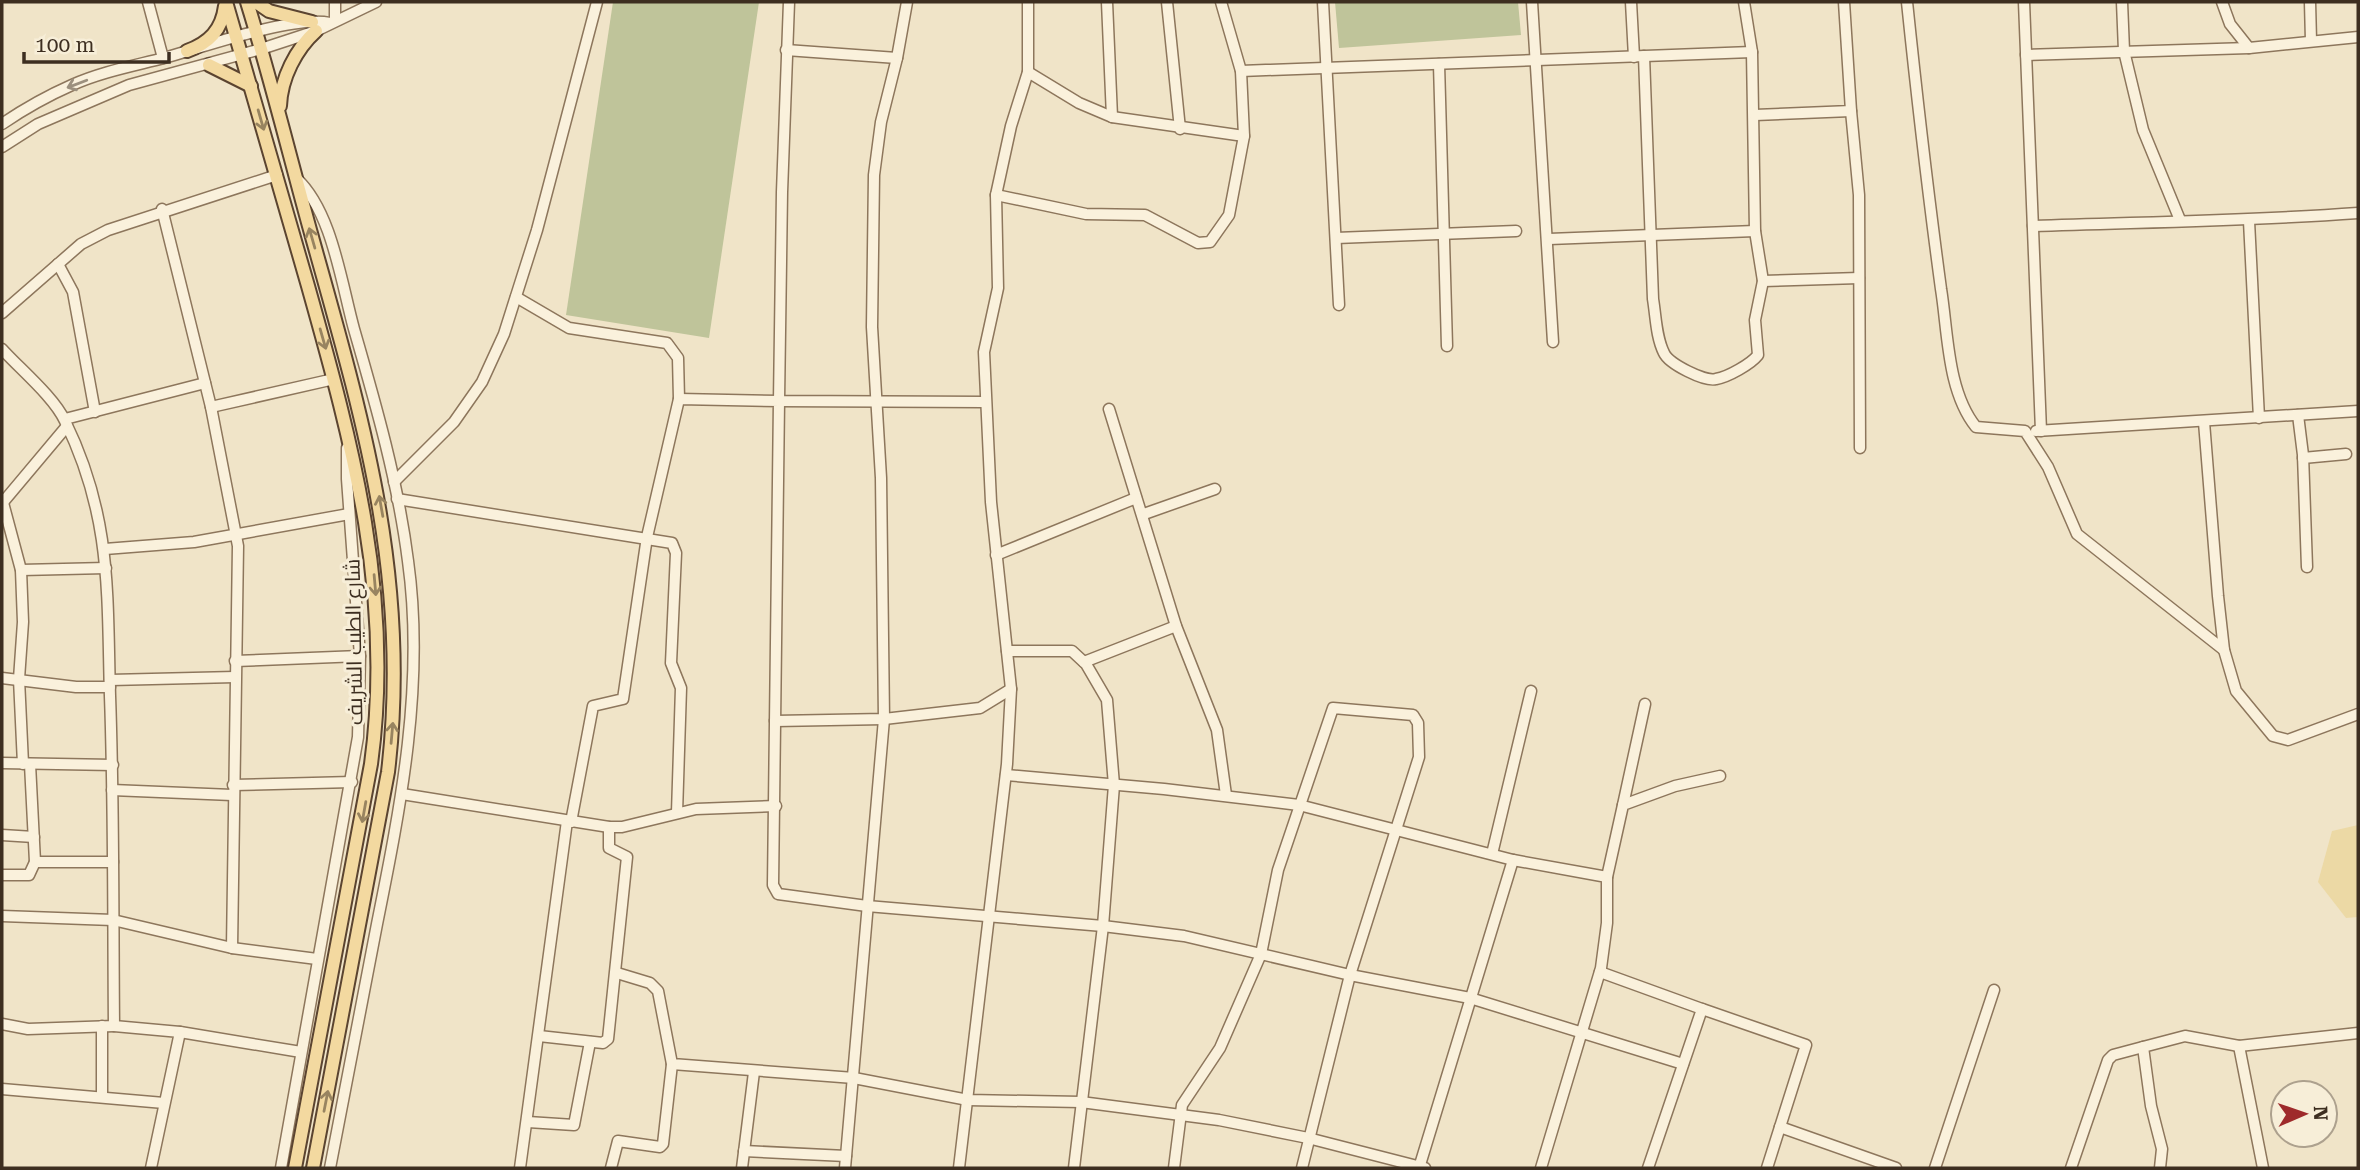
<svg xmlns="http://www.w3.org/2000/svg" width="2360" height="1170" font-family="'Roboto Serif',Cairo,serif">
	<rect width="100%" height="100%" fill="#f0e4c8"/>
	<polygon fill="#ecd9a5" points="2358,825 2358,917 2346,918 2318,882 2332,831"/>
	<g fill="#bfc49a">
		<polygon points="613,2 759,2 709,338 566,315"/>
		<polygon points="1335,2 1518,2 1521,35 1339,48"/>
	</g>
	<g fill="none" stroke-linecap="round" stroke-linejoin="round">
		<g stroke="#8d765c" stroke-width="13">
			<g id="minor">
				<polyline points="148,2 163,58"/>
				<polyline points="789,2 782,192 779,401 984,402"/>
				<polyline points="1107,2 1112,117"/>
				<polyline points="1167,2 1180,129"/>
				<polyline points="1323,2 1339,305"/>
				<polyline points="1532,2 1553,342"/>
				<polyline points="1631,2 1634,57"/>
				<path d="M1907,2c10,96 21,191 34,287 7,43 6,102 35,138l49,4 23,36 29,67 147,116"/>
				<polyline points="2024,2 2041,431"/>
				<polyline points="2122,2 2124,51 2143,130 2180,220"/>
				<polyline points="2222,2 2230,24 2249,48"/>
				<polyline points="2310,2 2311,41"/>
				<polyline points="335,21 335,2"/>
				<polyline points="786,50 897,58"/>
				<polyline points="2026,55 2249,48 2358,37"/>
				<path d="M1644,56l9,243c3,18 3,38 11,54 5,11 41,29 52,26 12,-2 35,-15 42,-24l-3,-35 8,-39 -8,-50 -3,-179 -8,-50"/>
				<polyline points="1439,64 1447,346"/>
				<polyline points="1241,71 1752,52"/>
				<polyline points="1028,72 1079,103 1112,117 1244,136"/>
				<polyline points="1851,111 1859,195 1860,448"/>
				<polyline points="1755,115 1851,111 1844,2"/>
				<path d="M2,124c22,-15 45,-28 70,-39 29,-13 61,-19 92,-27 39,-11 129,-43 166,-35"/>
				<polyline points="2,147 38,124 129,85 261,49 316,31 376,2"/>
				<path d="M296,178c36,33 45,104 58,151 22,76 44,153 54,232 17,122 -7,244 -31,363 -16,81 -31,163 -47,244"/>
				<polyline points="996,195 1086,214 1145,215 1198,243 1210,242 1229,215 1244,136 1241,71 1221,2"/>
				<polyline points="162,209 211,407 238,546 232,948"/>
				<polyline points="2249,221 2259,418"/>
				<path d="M2033,226c109,-4 217,-5 325,-13"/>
				<polyline points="1336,238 1516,231"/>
				<polyline points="1549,239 1755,231"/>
				<polyline points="58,264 73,292 95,412"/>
				<polyline points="1763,281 1859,278"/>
				<polyline points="516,297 569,328 667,343 678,358 679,399"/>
				<polyline points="2,313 81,244 108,230 277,175"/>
				<path d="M2,349c18,20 52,48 63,72 47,96 42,172 45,275 4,110 3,220 4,330l-86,3 -26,-5"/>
				<polyline points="211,407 334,379"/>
				<polyline points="1109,409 1176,626 1217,730 1226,795"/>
				<polyline points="2298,415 2303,455 2307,567"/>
				<polyline points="65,419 205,383"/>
				<polyline points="2204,422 2218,596 2224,650 2236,691 2273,736 2288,740 2358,714"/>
				<polyline points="2036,431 2358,411"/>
				<polyline points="2303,458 2346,454"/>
				<polyline points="394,482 454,422 482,382 504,334 537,230 597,2"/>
				<polyline points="2,499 21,570 23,622 19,679 23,764"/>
				<polyline points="397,499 672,543 676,553 671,663 681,688 677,813"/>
				<polyline points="4,501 67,426"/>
				<polyline points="1144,514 1215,489"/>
				<polyline points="105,549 194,542 349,514"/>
				<polyline points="996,555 1136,498"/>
				<polyline points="21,570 106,568"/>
				<polyline points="1007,651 1072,651 1086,664 1107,700 1114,785 1103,926 1074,1168"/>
				<polyline points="235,661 360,656"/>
				<polyline points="1084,662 1176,626"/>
				<polyline points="2,678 76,687 110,687"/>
				<polyline points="110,680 235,677"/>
				<polyline points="775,721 884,719 980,708 1011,689"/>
				<polyline points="2,763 113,765"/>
				<polyline points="1006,775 1164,789 1299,805 1513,860 1607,877 1607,923 1601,968 1541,1168"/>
				<polyline points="233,785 352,782"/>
				<polyline points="112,790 232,795"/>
				<polyline points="402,794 609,827 622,827 696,809 776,806"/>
				<polyline points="1623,805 1645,704"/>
				<polyline points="571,822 593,706 623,699 647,537 679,399 779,401 773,885 778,894 867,906 1103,926 1184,936 1350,975 1470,998 1683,1064"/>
				<polyline points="2,835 34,837"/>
				<polyline points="1492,854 1531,691"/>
				<polyline points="35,862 113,862"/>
				<polyline points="2,875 29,875 35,862 30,764"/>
				<polyline points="1607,877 1623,805 1675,786 1720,776"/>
				<polyline points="2,916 113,920 232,948 317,959"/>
				<polyline points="1600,972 1702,1009 1648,1168"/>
				<polyline points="617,973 650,983 658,991 672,1064 854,1078 968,1100 1081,1102 1219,1120 1308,1138 1425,1168"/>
				<polyline points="1702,1009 1806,1045 1767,1168"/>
				<polyline points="114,1026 180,1032 151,1168"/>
				<polyline points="180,1032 301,1052"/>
				<polyline points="539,1036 603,1043 608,1039 627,857 609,848 609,827"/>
				<polyline points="2239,1046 2263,1168"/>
				<polyline points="2,1089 164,1103"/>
				<polyline points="102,1097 102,1026"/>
				<polyline points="528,1122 574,1125 590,1042"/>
				<polyline points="1780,1127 1896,1168"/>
				<polyline points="744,1151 846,1156"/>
				<polyline points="281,1168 358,737 360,656 347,479 347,448"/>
				<polyline points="520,1168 567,821"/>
				<polyline points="611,1168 618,1141 660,1147 663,1144 672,1064"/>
				<polyline points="742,1168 754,1072"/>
				<polyline points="845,1168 884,719 881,478 872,327 874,175 881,122 897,58 907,2"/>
				<polyline points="959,1168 1007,764 1011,689 991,502 984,352 998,288 996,195 1011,126 1028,72 1028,2"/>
				<polyline points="1174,1168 1182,1105 1220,1048 1261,954 1278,870 1333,708 1413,715 1418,723 1419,757 1350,975 1302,1168"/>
				<polyline points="1419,1168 1513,860"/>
				<polyline points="1935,1168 1994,990"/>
				<polyline points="2071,1168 2108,1060 2113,1055 2143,1047"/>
				<polyline points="2160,1168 2162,1149 2151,1106 2143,1047 2185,1036 2239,1046 2358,1033"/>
			</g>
		</g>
		<g stroke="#5b4430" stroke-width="16">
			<g id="major">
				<path d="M226,2c28,94 55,189 82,284 45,160 86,311 63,478l-76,404"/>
				<path d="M247,2c24,77 43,156 65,235 51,182 99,343 76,535l-75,396"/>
				<polyline points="256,2 269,11 312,22"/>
				<path d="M187,51c22,-8 35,-21 38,-45"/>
				<polyline points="209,65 251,86"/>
				<path d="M280,106c1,-28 16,-57 36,-75"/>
			</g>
		</g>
		<use href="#minor" stroke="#faf1dc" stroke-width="10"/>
		<use href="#major" stroke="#f3d9a0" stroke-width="12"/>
	</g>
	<defs><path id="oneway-shaft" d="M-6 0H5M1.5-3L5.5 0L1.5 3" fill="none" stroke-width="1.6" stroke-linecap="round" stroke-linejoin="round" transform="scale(1.75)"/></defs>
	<use stroke="#9c907e" href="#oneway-shaft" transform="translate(77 84) rotate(159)"/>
	<g stroke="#988460">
		<use href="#oneway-shaft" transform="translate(261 120) rotate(74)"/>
		<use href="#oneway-shaft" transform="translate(312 238) rotate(-106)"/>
		<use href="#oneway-shaft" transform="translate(323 339) rotate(74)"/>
		<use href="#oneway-shaft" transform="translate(381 506) rotate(-100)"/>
		<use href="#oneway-shaft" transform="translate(375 585) rotate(85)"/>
		<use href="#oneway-shaft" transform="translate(392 733) rotate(-85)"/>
		<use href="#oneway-shaft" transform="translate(364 812) rotate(100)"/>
		<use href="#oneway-shaft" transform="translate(326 1101) rotate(-79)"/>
	</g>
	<g text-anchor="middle" stroke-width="6" stroke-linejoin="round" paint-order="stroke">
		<g font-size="21" fill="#3d2e20" stroke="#f7eed8">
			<text transform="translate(354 642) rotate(-91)" y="7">شارع الطيب الشريف</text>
		</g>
	</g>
	<rect width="2360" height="1170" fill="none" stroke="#3d2e20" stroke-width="7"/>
	<g transform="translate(2304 1114) rotate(88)"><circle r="33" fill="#f7eed8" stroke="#ada18e" stroke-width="2"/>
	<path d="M0-5L12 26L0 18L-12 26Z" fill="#9e2a2b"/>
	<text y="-10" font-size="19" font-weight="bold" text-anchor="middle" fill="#3d2e20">N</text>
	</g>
	<path d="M24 52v10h145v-10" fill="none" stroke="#3d2e20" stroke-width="3.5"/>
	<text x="35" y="52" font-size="21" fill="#3d2e20" stroke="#f7eed8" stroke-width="5" paint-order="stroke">100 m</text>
</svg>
